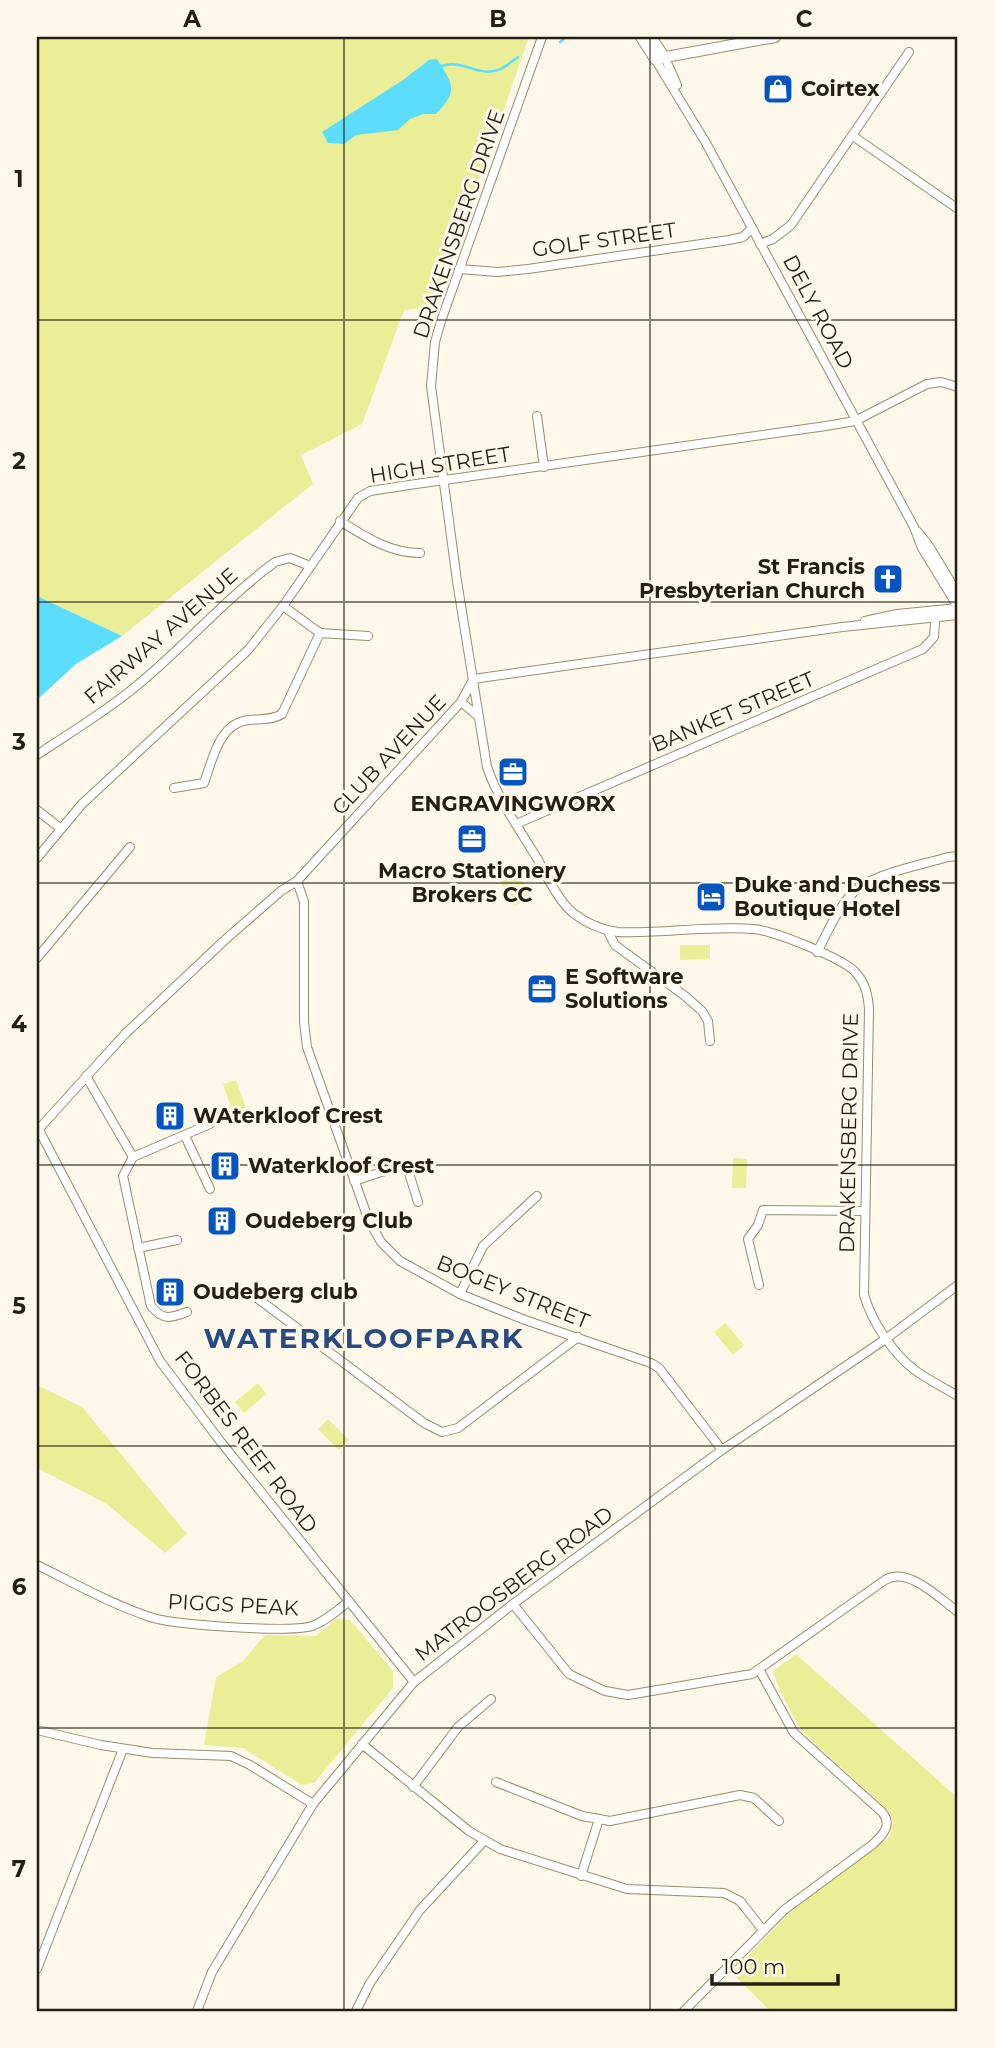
<svg xmlns="http://www.w3.org/2000/svg" width="995" height="2048" font-family="Montserrat,sans-serif">
	<rect width="100%" height="100%" fill="#fef8ea"/>
	<g fill="#e9ee97">
		<polygon points="37,37 529,37 435,307 404,310 362,424 301,455 313,484 122,636 37,596"/>
		<polygon points="513,864 532,897 514,906 496,873"/>
		<polygon points="680,945 710,945 710,959 680,960"/>
		<polygon points="236,1080 246,1108 233,1113 223,1084"/>
		<polygon points="733,1158 747,1159 746,1188 732,1188"/>
		<polygon points="725,1323 744,1345 733,1355 714,1332"/>
		<polygon points="258,1383 266,1394 244,1413 235,1402"/>
		<polygon points="37,1385 82,1407 187,1534 165,1553 107,1504 37,1468"/>
		<polygon points="328,1419 349,1440 339,1450 318,1429"/>
		<polygon points="336,1619 350,1620 393,1671 393,1688 314,1783 302,1785 243,1748 204,1745 216,1677 243,1661 265,1635 316,1636"/>
		<path d="M796,1654l162,144v213h-188l-38,-38 58,-61 98,-74c6,-9 6,-18 1,-27l-78,-71 -13,-15 -18,-34 -7,-20z"/>
	</g>
	<g fill="#5cddfb">
		<path d="M437,59c16,25 22,32 -1,55h-13l-13,5 -12,11 -42,5 -12,9 -16,-1 -6,-11 81,-52 26,-20z"/>
		<polygon points="37,596 122,636 76,664 37,700"/>
	</g>
	<g fill="none" stroke-linecap="round" stroke-linejoin="round">
		<g stroke="#5cddfb" stroke-width="2.5">
			<polyline points="560,42 566,37"/>
			<path d="M441,66c25,-7 35,11 57,4 7,-2 14,-9 20,-13"/>
		</g>
		<g stroke="#998c6c" stroke-width="10">
			<g id="minor">
				<path d="M542,37l-101,284 -6,21 -4,44 26,195 30,186c11,32 32,62 50,91 10,18 20,41 36,55 13,10 29,17 45,19 45,2 91,-7 136,-3 20,2 92,30 103,45 9,11 11,22 12,35l-5,286c8,27 29,59 52,76 13,9 28,17 42,25"/>
				<polyline points="665,58 677,85"/>
				<polyline points="655,59 706,143 914,527 922,548 958,607"/>
				<polyline points="853,136 958,209"/>
				<polyline points="760,244 773,239 791,225 909,52"/>
				<polyline points="459,269 498,272 528,269 729,240 743,237 751,229"/>
				<polyline points="537,416 544,467"/>
				<path d="M340,521c26,16 49,32 80,32"/>
				<polyline points="918,532 929,546 958,594"/>
				<polyline points="283,606 320,633"/>
				<polyline points="865,621 897,614 958,608"/>
				<polyline points="473,679 842,627 958,615"/>
				<polyline points="461,702 479,717"/>
				<path d="M37,755c37,-25 76,-48 110,-78 43,-37 82,-81 128,-115l15,-4 20,8"/>
				<path d="M174,788l30,-5c9,-24 15,-61 46,-63 10,-1 23,0 32,-6l38,-81 48,3"/>
				<polyline points="37,810 60,828"/>
				<polyline points="516,824 923,649 934,637 936,610"/>
				<polyline points="37,858 82,804 248,650 283,606 358,498 370,491 409,485 826,426 855,421 927,384 941,382 958,387"/>
				<polyline points="297,881 304,902 304,1022 307,1047 369,1221 381,1242 400,1261 460,1294 525,1320 651,1363 659,1368 722,1450"/>
				<polyline points="607,930 615,945 685,996 702,1011 708,1021 710,1041"/>
				<path d="M817,952c11,-20 21,-46 38,-61 20,-18 67,-26 93,-34l10,-1"/>
				<polyline points="37,958 130,847"/>
				<polyline points="86,1076 133,1157"/>
				<polyline points="39,1130 160,1361 220,1441 414,1682"/>
				<polyline points="37,1131 125,1034 227,938 281,891 297,881 461,702 473,680"/>
				<polyline points="185,1136 210,1189"/>
				<polyline points="354,1181 397,1167 404,1167 408,1170 418,1202"/>
				<polyline points="138,1248 177,1240"/>
				<polyline points="759,1285 748,1239 758,1225 763,1210 865,1211"/>
				<polyline points="249,1292 424,1423 442,1432 458,1428 578,1337"/>
				<polyline points="460,1294 483,1246 537,1196"/>
				<path d="M187,1312c-16,6 -24,9 -36,-6l-28,-130 10,-19 77,-33"/>
				<path d="M37,1565c37,18 74,39 113,52 23,8 140,16 162,9 13,-5 25,-15 36,-24"/>
				<path d="M513,1604l56,70 36,17 23,4 124,-21 133,-94c23,-14 54,18 73,32"/>
				<polyline points="37,1730 101,1745 153,1753 231,1756 250,1765 313,1804"/>
				<polyline points="362,1744 469,1831 500,1849 627,1889 724,1893 740,1901 762,1929"/>
				<polyline points="496,1782 582,1816 610,1821 740,1795 754,1798 779,1821"/>
				<polyline points="413,1787 458,1727 491,1699"/>
				<polyline points="581,1876 599,1819"/>
				<polyline points="37,1969 123,1749"/>
				<polyline points="197,2011 212,1972 313,1804 414,1682 513,1604 722,1450 887,1338 958,1285"/>
				<polyline points="356,2011 370,1983 420,1910 484,1841"/>
				<path d="M684,2011l100,-101 88,-65c11,-10 21,-20 10,-33l-88,-79 -34,-62"/>
			</g>
		</g>
		<g stroke="#998c6c" stroke-width="12">
			<g id="major">
				<polyline points="641,37 655,59 775,37"/>
				<polyline points="651,37 665,58"/>
			</g>
		</g>
		<use href="#minor" stroke="#fff" stroke-width="8"/>
		<use href="#major" stroke="#fff" stroke-width="10"/>
	</g>
	<path fill="none" stroke="#241f12" stroke-width="2" stroke-opacity="0.55" d="M344,37v1974M650,37v1974M37,320h921M37,602h921M37,883h921M37,1165h921M37,1446h921M37,1728h921"/>
	<defs>
		<g id="shop-square" transform="scale(1.575)"><rect x="-9" y="-9" width="18" height="18" rx="4" fill="#0455bf" stroke="#fef8ea"/><path d="M-5-2.5h2.3a2.7 3.5 0 0 1 5.4 0H5L5.5 6h-11ZM-1.5-2.5h3a1.5 2.3 0 0 0-3 0Z" fill="#fff"/></g>
		<g id="church-square" transform="scale(1.575)"><rect x="-9" y="-9" width="18" height="18" rx="4" fill="#0455bf" stroke="#fef8ea"/><path d="M-1.2-6h2.4v3.5h3.3v2.4h-3.3V6h-2.4V-.1h-3.3v-2.4h3.3Z" fill="#fff"/></g>
		<g id="office-square" transform="scale(1.575)"><rect x="-9" y="-9" width="18" height="18" rx="4" fill="#0455bf" stroke="#fef8ea"/><path d="M-6-3h4V-5.5h4V-3h4V5H-6ZM-1-4.5V-3h2v-1.5ZM-6 0V1H6V0Z" fill="#fff"/></g>
		<g id="hotel-square" transform="scale(1.575)"><rect x="-9" y="-9" width="18" height="18" rx="4" fill="#0455bf" stroke="#fef8ea"/><path d="M-6-4.5h1.5V1H6V5H4.5V3h-9V5H-6ZM-4 0a1.8 1.8 0 1 1 3.6 0ZM.5 0V-2.5h3Q6-2.5 6 0Z" fill="#fff"/></g>
		<g id="building-square" transform="scale(1.575)"><rect x="-9" y="-9" width="18" height="18" rx="4" fill="#0455bf" stroke="#fef8ea"/><path d="M-4-6H4V6H1V3H-1V6H-4ZM-2.5-4.3h1.7v1.8h-1.7ZM.8-4.3h1.7v1.8H.8ZM-2.5-1h1.7V.8h-1.7ZM.8-1h1.7V.8H.8Z" fill="#fff"/></g>
	</defs>
	<g fill-rule="evenodd">
		<use href="#shop-square" x="778" y="89"/>
		<use href="#church-square" x="888" y="579"/>
		<use href="#office-square" x="513" y="772"/>
		<use href="#office-square" x="472" y="839"/>
		<use href="#hotel-square" x="711" y="897"/>
		<use href="#office-square" x="542" y="989"/>
		<use href="#building-square" x="170" y="1116"/>
		<use href="#building-square" x="225" y="1166"/>
		<use href="#building-square" x="222" y="1221"/>
		<use href="#building-square" x="170" y="1292"/>
	</g>
	<g text-anchor="middle" stroke-width="6" stroke-linejoin="round" paint-order="stroke">
		<g font-size="21" font-weight="bold" fill="#241f12" stroke="#fef8ea" text-anchor="start">
			<text x="801" y="96">Coirtex</text>
			<text x="865" y="574" text-anchor="end">St Francis<tspan x="865" dy="24">Presbyterian Church</tspan></text>
			<text x="513" y="811" text-anchor="middle">ENGRAVINGWORX</text>
			<text x="472" y="878" text-anchor="middle">Macro Stationery<tspan x="472" dy="24">Brokers CC</tspan></text>
			<text x="734" y="892">Duke and Duchess<tspan x="734" dy="24">Boutique Hotel</tspan></text>
			<text x="565" y="984">E Software<tspan x="565" dy="24">Solutions</tspan></text>
			<text x="193" y="1123">WAterkloof Crest</text>
			<text x="248" y="1173">Waterkloof Crest</text>
			<text x="245" y="1228">Oudeberg Club</text>
			<text x="193" y="1299">Oudeberg club</text>
		</g>
		<g font-size="21" fill="#241f12" stroke="#fef8ea">
			<text transform="translate(459 224) rotate(-71)" y="7">DRAKENSBERG DRIVE</text>
			<text transform="translate(604 240) rotate(-8)" y="7">GOLF STREET</text>
			<text transform="translate(818 312) rotate(62)" y="7">DELY ROAD</text>
			<text transform="translate(440 465) rotate(-9)" y="7">HIGH STREET</text>
			<text transform="translate(161 636) rotate(-41)" y="7">FAIRWAY AVENUE</text>
			<text transform="translate(733 712) rotate(-23)" y="7">BANKET STREET</text>
			<text transform="translate(389 755) rotate(-47)" y="7">CLUB AVENUE</text>
			<text transform="translate(849 1133) rotate(-89)" y="7">DRAKENSBERG DRIVE</text>
			<text transform="translate(513 1292) rotate(22)" y="7">BOGEY STREET</text>
			<text transform="translate(246 1442) rotate(53)" y="7">FORBES REEF ROAD</text>
			<text transform="translate(514 1584) rotate(-37)" y="7">MATROOSBERG ROAD</text>
			<text transform="translate(233 1605) rotate(3)" y="7">PIGGS PEAK</text>
		</g>
		<g font-size="28" font-weight="bold" letter-spacing="2" fill="#274b81" stroke="#fef8ea">
			<text x="364" y="1348">WATERKLOOFPARK</text>
		</g>
	</g>
	<rect width="995" height="2048" fill="none" stroke="#fef8ea" stroke-width="77"/>
	<path d="M712 1974v10h126v-10" fill="none" stroke="#241f12" stroke-width="3.5"/>
	<text x="722" y="1974" font-size="21" fill="#241f12" stroke="#fef8ea" stroke-width="5" paint-order="stroke">100 m</text>
	<rect x="38" y="38" width="918" height="1972" fill="none" stroke="#241f12" stroke-width="2.5"/>
	<g font-size="23" text-anchor="middle" font-weight="bold" fill="#241f12">
		<text x="192" y="27">A</text>
		<text x="498" y="27">B</text>
		<text x="804" y="27">C</text>
		<text x="19" y="187">1</text>
		<text x="19" y="469">2</text>
		<text x="19" y="750">3</text>
		<text x="19" y="1032">4</text>
		<text x="19" y="1314">5</text>
		<text x="19" y="1595">6</text>
		<text x="19" y="1877">7</text>
	</g>
</svg>
